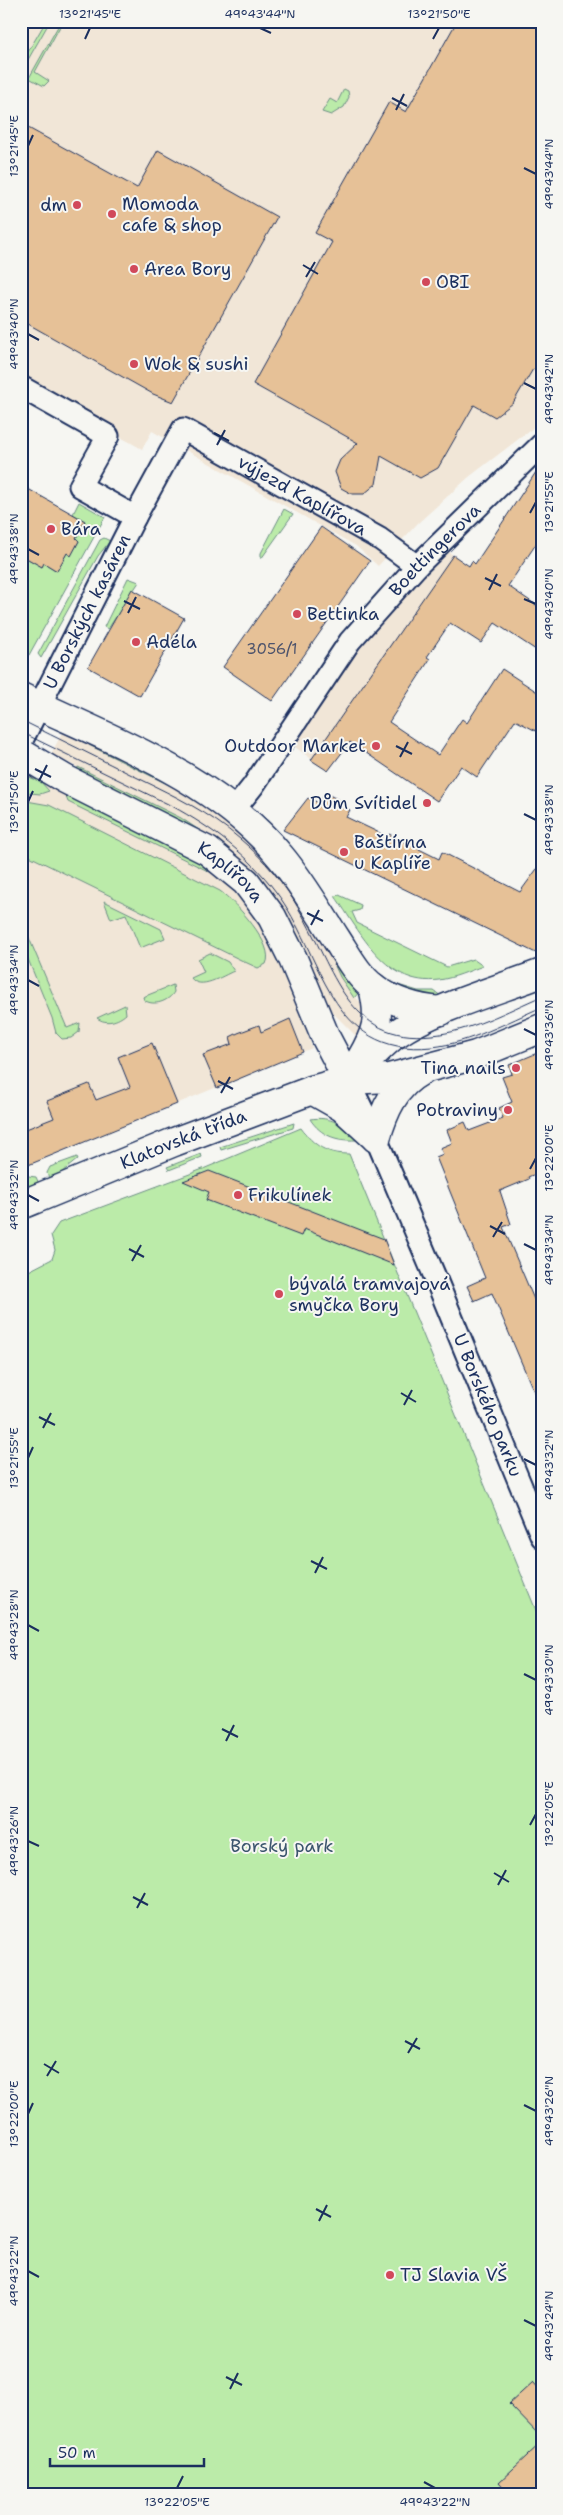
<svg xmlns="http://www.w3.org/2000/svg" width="563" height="2515" font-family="'Shantell Sans',sans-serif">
	<rect width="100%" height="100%" fill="#f6f6f2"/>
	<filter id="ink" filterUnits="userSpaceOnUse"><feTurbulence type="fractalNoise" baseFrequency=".02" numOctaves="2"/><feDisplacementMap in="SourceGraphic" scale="10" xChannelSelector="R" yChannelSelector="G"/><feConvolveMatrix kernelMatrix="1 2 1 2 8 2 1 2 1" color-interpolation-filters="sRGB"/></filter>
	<g filter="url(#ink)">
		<g fill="#f1e6d7">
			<polygon points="21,21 542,21 542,421 469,477 418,523 378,566 356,546 333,533 152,431 142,449 21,382"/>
			<polygon points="446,550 469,566 407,621 398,635 414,647 328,771 295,747 302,728 379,617"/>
			<polygon points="63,731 206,805 270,857 317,927 347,988 370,1012 362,1042 331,1011 315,978 203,831 181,818 67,762 49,758"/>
			<polygon points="21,766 240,887 283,959 312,1048 21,1168"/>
		</g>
		<g fill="#bbeba9" stroke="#6b8d84">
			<polygon points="46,21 50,21 21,72 21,64"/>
			<polygon points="61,21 63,21 35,72 49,81 44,86 29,78"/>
			<polygon points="344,89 348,91 349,97 344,107 331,115 322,112 330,99 337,103"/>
			<polygon points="79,502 105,517 29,655 21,656 21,555 42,567 44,563 57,571 67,553 71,555 79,541 76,538 85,521 73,514"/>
			<polygon points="284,509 293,514 261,559 261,553"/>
			<polygon points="104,538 110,541 98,556 41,658 38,654 100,540"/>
			<polygon points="128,578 139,582 108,629 104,627"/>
			<polygon points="92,740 173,781 187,794 89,745"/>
			<polygon points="78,767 181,818 220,844 74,777"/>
			<polygon points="27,776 41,782 49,791 40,794 21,792 21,779"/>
			<polygon points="65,794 190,848 216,875 68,802"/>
			<path d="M21,800l28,5 171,86c15,11 56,54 46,73l-8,4 -13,-6 -224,-110z"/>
			<path d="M339,895l22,10 -1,5 -8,2 5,11 90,44 26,-8 10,7c-14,5 -29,12 -44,14 -53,7 -78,-47 -104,-84z"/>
			<polygon points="104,901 161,929 165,938 140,948 126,914 111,919"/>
			<polygon points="21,919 67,1028 80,1023 79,1032 71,1038 62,1039 56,1033 52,1018 21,942"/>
			<polygon points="317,927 361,990 354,998 340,977"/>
			<path d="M210,953l18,9 6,9c-12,5 -34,20 -43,7l13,-6 -6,-13z"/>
			<polygon points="388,982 418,991 434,991 441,996 419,997"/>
			<path d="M173,985l1,7c-5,9 -20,15 -30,8l-1,-3z"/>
			<path d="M125,1005l1,9c-8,7 -20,11 -29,4z"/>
			<path d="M310,1119c21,-3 33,5 46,21 -19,1 -35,-4 -46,-21z"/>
			<polygon points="294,1123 293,1128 221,1150 220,1147"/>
			<path d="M301,1128c13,18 26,26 48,26l193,471v869h-521v-1219l31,-16 3,-9 -4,-15 8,-12 144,-54z"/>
			<polygon points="201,1154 202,1157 169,1170 167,1167"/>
			<polygon points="77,1157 78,1159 50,1182 47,1173 50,1167"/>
			<polygon points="28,1176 36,1177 40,1186 21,1194 21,1179"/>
		</g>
		<g fill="#e6c197" stroke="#1b2f5e">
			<polygon points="457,21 542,21 542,374 533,369 513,403 495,417 474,405 438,468 420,478 381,456 376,484 364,494 352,494 341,488 335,472 340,460 358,443 253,384 332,242 315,233 389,102 406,112"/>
			<polygon points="21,124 137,188 158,150 277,217 173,402 153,394 21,320"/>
			<polygon points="542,463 542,535 508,586 542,609 542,654 495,623 481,643 450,623 427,657 430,659 389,722 438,755 462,719 467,723 502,669 542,695 542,734 515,720 477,777 461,766 437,801 350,742 328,771 311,760 453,555 469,566 472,561 475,564"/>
			<polygon points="21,485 85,521 76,538 79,541 71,556 67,553 57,571 44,563 42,567 21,555"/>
			<polygon points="321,527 370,561 272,701 223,667"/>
			<polygon points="132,589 184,618 140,696 88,667"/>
			<polygon points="325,793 339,800 337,804 350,810 346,817 388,837 389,834 439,859 442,852 520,892 542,862 542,956 283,830 308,798 319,803"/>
			<polygon points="290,1019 303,1052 217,1088 203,1055 232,1044 230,1037 238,1033 259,1025 261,1032"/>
			<polygon points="152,1043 177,1104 21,1168 21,1131 54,1118 47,1101 89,1084 96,1100 130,1087 118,1057"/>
			<polygon points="542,1051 542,1171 528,1177 529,1179 500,1191 511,1224 503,1227 542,1318 542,1411 492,1293 474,1301 467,1286 485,1278 436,1157 443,1154 440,1148 452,1143 447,1130 465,1122 469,1131 503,1118 499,1108 512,1102 502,1077 512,1074 509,1065"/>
			<polygon points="209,1171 384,1239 394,1265 304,1229 301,1236 206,1200 209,1192 183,1181"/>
			<polygon points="533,2382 542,2392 542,2438 509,2404"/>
			<polygon points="542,2442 542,2494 510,2494 499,2482"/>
		</g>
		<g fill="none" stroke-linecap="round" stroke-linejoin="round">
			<g stroke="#1b2f5e" stroke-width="25">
				<g id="street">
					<polyline points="21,387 108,436 80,486 135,517"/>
					<path id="s1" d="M21,742l114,-225 48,-88 197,110 37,27"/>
					<path id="s2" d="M233,811l20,-25 97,-145 67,-75 125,-122"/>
					<path id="s3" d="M348,1080l28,58 59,139 107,260"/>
				</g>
			</g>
			<g stroke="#1b2f5e" stroke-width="31">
				<g id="secondary">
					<path d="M21,697c90,43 194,80 259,159 22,26 39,56 57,84 11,17 21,36 37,48 20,15 42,21 67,23"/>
					<path id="s4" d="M21,753l44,26 143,72 38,31 26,35 21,42 33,79 22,42"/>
					<path d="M361,1059c16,-28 20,-40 12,-72"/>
					<path d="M348,1080c16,-15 30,-33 48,-46 37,-26 102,-44 146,-61"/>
					<polyline points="312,1090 342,1107 376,1138"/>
					<path d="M376,1138c8,-27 18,-52 45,-67"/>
					<path id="s5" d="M21,1205l153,-63 138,-52 36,-10 41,-2 87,-23 66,-27"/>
				</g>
			</g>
			<use href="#street" stroke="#f6f6f2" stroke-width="21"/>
			<use href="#secondary" stroke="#f6f6f2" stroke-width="28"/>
			<g stroke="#1b2f5e" stroke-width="1">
				<path d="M21,720c40,20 79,39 119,59 35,17 70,34 100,60 24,20 45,45 60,72 34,57 47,133 132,124 37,-3 75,-24 110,-39"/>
				<path d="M21,732l151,74c40,22 76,48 104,86 47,61 52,166 156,155 38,-4 75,-25 110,-40"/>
			</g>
		</g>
	</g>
	<path fill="none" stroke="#1b2f5e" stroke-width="2" d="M260,28l11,5M85,39l5,-11M433,39l6,-11M392,98l15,8M396,110l8,-16M28,146l5,-11M524,168l12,6M303,265l15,9M306,277l9,-15M28,334l11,6M524,383l12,6M214,433l15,8M217,445l8,-15M530,513l6,-11M28,549l11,6M485,578l16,8M489,590l8,-16M524,599l12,5M124,601l16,8M128,613l8,-16M396,746l16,8M400,757l8,-15M35,769l16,8M39,781l8,-16M28,802l5,-11M524,814l12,6M307,913l16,8M311,925l8,-15M28,980l11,6M524,1029l12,6M218,1081l15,8M221,1093l9,-16M530,1169l6,-11M28,1195l11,6M490,1226l15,8M493,1237l9,-15M524,1244l12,6M129,1249l15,8M132,1261l9,-16M401,1393l15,9M404,1405l8,-15M39,1417l16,8M43,1428l8,-15M28,1458l5,-11M524,1459l12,6M311,1561l16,8M315,1573l8,-16M28,1625l11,6M524,1674l12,6M222,1729l16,8M226,1741l8,-16M530,1825l6,-11M28,1841l11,5M494,1873l15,9M498,1885l8,-15M133,1897l15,8M137,1908l8,-15M405,2041l15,8M408,2053l9,-15M44,2064l15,9M47,2076l9,-15M524,2105l12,6M28,2114l5,-11M316,2209l15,8M319,2221l8,-16M28,2271l11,6M524,2320l12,6M226,2377l16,8M230,2389l8,-16M424,2482l11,6M177,2488l6,-12"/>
	<g fill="#d1495b" stroke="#f6f6f2" stroke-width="2">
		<circle cx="77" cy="205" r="5"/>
		<circle cx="112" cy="214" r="5"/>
		<circle cx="134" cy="269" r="5"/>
		<circle cx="426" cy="282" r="5"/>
		<circle cx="134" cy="364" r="5"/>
		<circle cx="51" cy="529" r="5"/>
		<circle cx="297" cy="614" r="5"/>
		<circle cx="136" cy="642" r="5"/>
		<circle cx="376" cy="746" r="5"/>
		<circle cx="427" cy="803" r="5"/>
		<circle cx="344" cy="852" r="5"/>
		<circle cx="516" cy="1068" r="5"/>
		<circle cx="508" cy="1110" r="5"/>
		<circle cx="238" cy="1195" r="5"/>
		<circle cx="279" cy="1294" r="5"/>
		<circle cx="390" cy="2275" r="5"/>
	</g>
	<g text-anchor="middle" stroke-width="4" stroke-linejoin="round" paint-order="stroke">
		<g font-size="15" fill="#4e546c">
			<text x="272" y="654">3056/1</text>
		</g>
		<g font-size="18" fill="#1b2f5e" stroke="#f6f6f2" text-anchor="start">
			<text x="122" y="210">Momoda<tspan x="122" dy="21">cafe &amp; shop</tspan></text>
			<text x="67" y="211" text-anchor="end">dm</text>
			<text x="144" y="275">Area Bory</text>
			<text x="436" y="288">OBI</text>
			<text x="144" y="370">Wok &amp; sushi</text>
			<text x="61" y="535">Bára</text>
			<text x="307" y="620">Bettinka</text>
			<text x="146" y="648">Adéla</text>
			<text x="366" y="752" text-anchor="end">Outdoor Market</text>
			<text x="417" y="809" text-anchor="end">Dům Svítidel</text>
			<text x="354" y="848">Baštírna<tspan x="354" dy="21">u Kaplíře</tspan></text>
			<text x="506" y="1074" text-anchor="end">Tina nails</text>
			<text x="498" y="1116" text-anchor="end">Potraviny</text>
			<text x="248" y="1201">Frikulínek</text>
			<text x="289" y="1290">bývalá tramvajová<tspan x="289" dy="21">smyčka Bory</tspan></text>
			<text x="400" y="2281">TJ Slavia VŠ</text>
		</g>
		<g font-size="18" fill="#1b2f5e" stroke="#f6f6f2">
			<text dy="6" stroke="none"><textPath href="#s1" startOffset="489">výjezd Kaplířova</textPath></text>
			<text dy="6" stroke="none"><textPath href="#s2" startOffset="331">Boettingerova</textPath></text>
			<text dy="6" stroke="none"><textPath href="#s1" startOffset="146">U Borských kasáren</textPath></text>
			<text dy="6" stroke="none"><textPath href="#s4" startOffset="242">Kaplířova</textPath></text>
			<text dy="6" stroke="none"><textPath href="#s5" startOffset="175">Klatovská třída</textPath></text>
			<text dy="6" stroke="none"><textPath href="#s3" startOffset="354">U Borského parku</textPath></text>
		</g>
		<g font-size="18" fill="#3b556d" stroke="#f6f6f2">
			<text x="282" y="1852">Borský park</text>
		</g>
	</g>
	<rect width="563" height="2515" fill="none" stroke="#f6f6f2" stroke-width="55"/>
	<path d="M50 2458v8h154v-8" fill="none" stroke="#1b2f5e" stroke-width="2.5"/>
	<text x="58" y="2458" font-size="15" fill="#1b2f5e" stroke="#f6f6f2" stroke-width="4" paint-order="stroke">50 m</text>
	<rect x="28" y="28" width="508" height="2460" fill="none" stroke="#1b2f5e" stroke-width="2"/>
	<g font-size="12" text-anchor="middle" fill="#1b2f5e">
		<text x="90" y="18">13°21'45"E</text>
		<text x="260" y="18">49°43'44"N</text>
		<text x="439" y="18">13°21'50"E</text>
		<text transform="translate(14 146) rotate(-90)" y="4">13°21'45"E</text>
		<text transform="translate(549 174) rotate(-90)" y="4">49°43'44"N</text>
		<text transform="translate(14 334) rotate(-90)" y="4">49°43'40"N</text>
		<text transform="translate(549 389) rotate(-90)" y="4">49°43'42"N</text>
		<text transform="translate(549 502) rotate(-90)" y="4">13°21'55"E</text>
		<text transform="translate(14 549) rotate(-90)" y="4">49°43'38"N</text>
		<text transform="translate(549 604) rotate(-90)" y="4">49°43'40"N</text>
		<text transform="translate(14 802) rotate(-90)" y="4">13°21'50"E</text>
		<text transform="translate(549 820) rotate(-90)" y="4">49°43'38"N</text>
		<text transform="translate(14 980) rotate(-90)" y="4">49°43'34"N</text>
		<text transform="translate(549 1035) rotate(-90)" y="4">49°43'36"N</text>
		<text transform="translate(549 1158) rotate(-90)" y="4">13°22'00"E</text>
		<text transform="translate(14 1195) rotate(-90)" y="4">49°43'32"N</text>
		<text transform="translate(549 1250) rotate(-90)" y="4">49°43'34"N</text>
		<text transform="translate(14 1458) rotate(-90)" y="4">13°21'55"E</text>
		<text transform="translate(549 1465) rotate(-90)" y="4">49°43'32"N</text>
		<text transform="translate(14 1625) rotate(-90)" y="4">49°43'28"N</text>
		<text transform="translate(549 1680) rotate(-90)" y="4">49°43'30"N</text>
		<text transform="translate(549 1814) rotate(-90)" y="4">13°22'05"E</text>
		<text transform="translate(14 1841) rotate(-90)" y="4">49°43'26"N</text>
		<text transform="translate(549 2111) rotate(-90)" y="4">49°43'26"N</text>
		<text transform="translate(14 2114) rotate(-90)" y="4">13°22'00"E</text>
		<text transform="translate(14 2271) rotate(-90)" y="4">49°43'22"N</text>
		<text transform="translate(549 2326) rotate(-90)" y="4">49°43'24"N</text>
		<text x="177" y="2506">13°22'05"E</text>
		<text x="435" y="2506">49°43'22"N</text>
	</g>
</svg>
